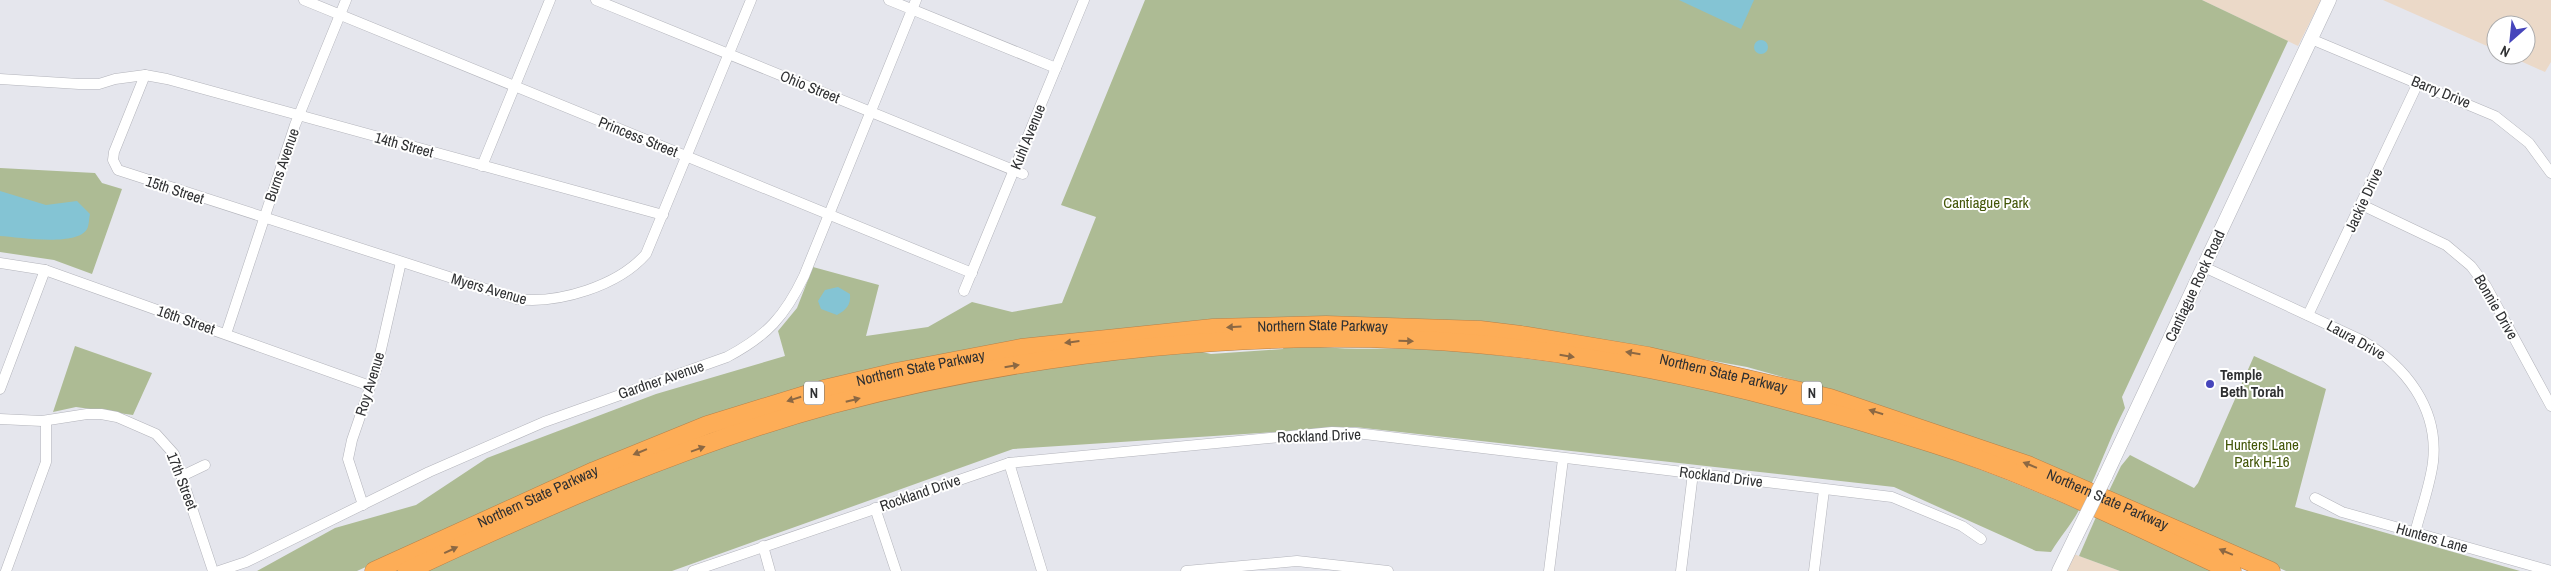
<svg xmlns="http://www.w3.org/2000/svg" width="2551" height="571" font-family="'Archivo Narrow',sans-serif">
	<rect width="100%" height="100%" fill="#e5e6ed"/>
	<g fill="#ebd9c8">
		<polygon points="2202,0 2321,0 2298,46"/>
		<polygon points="2383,0 2551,0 2551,62 2545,72 2507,55 2526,55 2526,25 2496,25 2496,50"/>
		<polygon points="2069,552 2079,556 2120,571 2059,571"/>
	</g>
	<g fill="#adbb94">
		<path d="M1145,0h1057l86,41 -166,356 3,11c-13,25 -22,51 -34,77l-230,-86 -114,-32 -160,-29 -267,9c46,4 95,-1 141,4 105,12 212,26 314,53 104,27 205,63 304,106 -8,15 -19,27 -28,42l-15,-1 -142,-64 -539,-60 -342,22 -341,122h-247c138,-65 280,-127 428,-166 114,-30 229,-42 345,-54l13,3 72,-5 11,-31 -392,48 -363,122 -182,83h-100l78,-43 81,-23 71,-47 169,-64 129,-38 -7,-25 19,-23 16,-41 66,18 -13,51 62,-9 44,-25 40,10 50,-9 34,-86 -35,-12z"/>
		<polygon points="0,168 95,173 102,183 122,189 92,274 54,260 0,252"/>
		<polygon points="75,346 152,373 133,415 76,407 53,412"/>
		<polygon points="2254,356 2326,389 2295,507 2520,571 2286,571 2108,493 2121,466 2130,455 2194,488 2198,483"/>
		<polygon points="2096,517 2218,571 2120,571 2079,556"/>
	</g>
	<g fill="#84c4d4">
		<polygon points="1679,0 1754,0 1741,29"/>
		<circle cx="1761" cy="47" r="7"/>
		<path d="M0,191l46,14 31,-4 13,13c-1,4 -1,12 -3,15 -10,18 -69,8 -87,7z"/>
		<path d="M838,287l12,7c1,11 -4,16 -13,21l-16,-6 -3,-8 7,-11z"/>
	</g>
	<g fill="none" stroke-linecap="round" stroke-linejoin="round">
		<g stroke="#b3b4bb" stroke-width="11">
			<g id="minor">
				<polyline points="304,0 972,273"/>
				<polyline points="596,0 1023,174"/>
				<polyline points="889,0 1056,68"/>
				<polyline points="2311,39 2495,116 2529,143 2551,173"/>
				<path d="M145,75l-31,77 -1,8 5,10 399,129c42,5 101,-13 129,-45l105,-254"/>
				<polyline points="0,79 79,84 99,84 115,79 145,75 167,79 663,215"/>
				<polyline points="482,166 550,0"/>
				<polyline points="2362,205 2446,245 2471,266 2486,286 2551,406"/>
				<polyline points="0,263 45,270 370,386"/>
				<path d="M2204,267l157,73c44,25 78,68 72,122 -3,24 -12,47 -18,71"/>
				<polyline points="964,291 1084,0"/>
				<polyline points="2308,315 2418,83"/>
				<polyline points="226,334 295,125 346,0"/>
				<polyline points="0,389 45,270"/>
				<polyline points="0,419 42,421 87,414 101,414 117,417 156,434 174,454 213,571"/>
				<polyline points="1009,463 1042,571"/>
				<polyline points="182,476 205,465"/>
				<polyline points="2315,498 2342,512 2551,571"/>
				<polyline points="363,505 348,459 352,440 377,367 401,262"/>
				<polyline points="875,508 896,571"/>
				<polyline points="763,546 770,571"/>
				<polyline points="6,571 46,462 46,421"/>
				<path d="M219,571l27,-9 183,-90 115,-50 183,-65c40,-21 58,-41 77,-81l112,-276"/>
				<polyline points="693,571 1009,463 1332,432 1356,433 1892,497 1962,526 1981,539"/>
				<polyline points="1186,571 1297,561 1388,571"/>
				<polyline points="1549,571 1563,459"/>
				<polyline points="1681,571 1693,473"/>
				<polyline points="1814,571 1824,490"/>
			</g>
		</g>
		<g stroke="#b3b4bb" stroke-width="15">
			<g id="secondary">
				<polyline points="2105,477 2329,0"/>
				<polyline points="2059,571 2076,536"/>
			</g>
		</g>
		<g stroke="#b5814a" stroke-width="19">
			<g id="motorway">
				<path id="s1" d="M374,571l220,-100 113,-46 117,-36 72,-17 125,-24 192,-20 113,-3 154,5 41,5 127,21 182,42 198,67 243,106"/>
				<path d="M407,571c137,-64 279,-127 426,-167 205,-54 432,-78 644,-60 155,14 309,52 457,100 102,32 201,82 298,127"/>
			</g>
		</g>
		<use href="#minor" stroke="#fff" stroke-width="10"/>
		<use href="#secondary" stroke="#fff" stroke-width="14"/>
		<use href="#motorway" stroke="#fdad57" stroke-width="18"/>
		<g stroke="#b3b4bb" stroke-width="15" stroke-linecap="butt">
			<polyline id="secondary-bridge" points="2076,536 2105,477"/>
		</g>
		<use href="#secondary-bridge" stroke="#fff" stroke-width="14"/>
	</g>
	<defs><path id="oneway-solid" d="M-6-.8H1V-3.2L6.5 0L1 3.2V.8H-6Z" transform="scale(1.25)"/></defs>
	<g fill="#8c6843">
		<use href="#oneway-solid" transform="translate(1234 327) rotate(177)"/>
		<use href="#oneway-solid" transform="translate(1406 341) rotate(1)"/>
		<use href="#oneway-solid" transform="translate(1072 342) rotate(173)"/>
		<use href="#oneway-solid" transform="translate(1633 353) rotate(-171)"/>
		<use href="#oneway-solid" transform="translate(1567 356) rotate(9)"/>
		<use href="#oneway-solid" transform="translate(1012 366) rotate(-9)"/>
		<use href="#oneway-solid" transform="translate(794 399) rotate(163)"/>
		<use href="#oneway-solid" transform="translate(853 400) rotate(-14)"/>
		<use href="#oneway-solid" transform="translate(1876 412) rotate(-163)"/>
		<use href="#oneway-solid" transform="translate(698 449) rotate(-20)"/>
		<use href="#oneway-solid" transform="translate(640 452) rotate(158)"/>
		<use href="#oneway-solid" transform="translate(2030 465) rotate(-158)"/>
		<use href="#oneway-solid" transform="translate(451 550) rotate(-25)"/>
		<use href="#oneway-solid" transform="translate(2226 552) rotate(-157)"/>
	</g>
	<circle fill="#4645bb" stroke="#fff" stroke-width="2" cx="2210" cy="384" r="5"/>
	<g text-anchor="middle" stroke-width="4" stroke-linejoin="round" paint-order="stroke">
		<g fill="#fff" stroke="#6d6e70" stroke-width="1">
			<rect x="804" y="381.5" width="20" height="23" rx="4"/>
			<rect x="1802" y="381.5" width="20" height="23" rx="4"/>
		</g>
		<g font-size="14" font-weight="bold" fill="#2f3032">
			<text x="814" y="398">N</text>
			<text x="1812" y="398">N</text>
		</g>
		<g font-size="15" fill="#2f3032" stroke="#fff">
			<text transform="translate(810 87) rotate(22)" y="5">Ohio Street</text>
			<text transform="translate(2441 92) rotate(22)" y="5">Barry Drive</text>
			<text transform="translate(638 137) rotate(22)" y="5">Princess Street</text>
			<text transform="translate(1028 137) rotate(-68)" y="5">Kuhl Avenue</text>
			<text transform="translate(404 145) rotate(15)" y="5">14th Street</text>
			<text transform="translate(282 165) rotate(-71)" y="5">Burns Avenue</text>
			<text transform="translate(175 190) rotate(18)" y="5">15th Street</text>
			<text transform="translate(2364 200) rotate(-65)" y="5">Jackie Drive</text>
			<text transform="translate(2195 286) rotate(-65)" y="5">Cantiague Rock Road</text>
			<text transform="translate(489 289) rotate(16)" y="5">Myers Avenue</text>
			<text transform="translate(2496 307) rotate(60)" y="5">Bonnie Drive</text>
			<text transform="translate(186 320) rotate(19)" y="5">16th Street</text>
			<text dy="5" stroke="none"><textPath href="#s1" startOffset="990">Northern State Parkway</textPath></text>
			<text transform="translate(2356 340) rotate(29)" y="5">Laura Drive</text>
			<text dy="5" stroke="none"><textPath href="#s1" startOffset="585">Northern State Parkway</textPath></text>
			<text dy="5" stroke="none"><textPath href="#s1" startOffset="1395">Northern State Parkway</textPath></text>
			<text transform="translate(661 380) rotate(-19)" y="5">Gardner Avenue</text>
			<text transform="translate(370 384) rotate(-73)" y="5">Roy Avenue</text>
			<text transform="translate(1319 436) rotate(-2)" y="5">Rockland Drive</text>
			<text transform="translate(1721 477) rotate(7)" y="5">Rockland Drive</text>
			<text transform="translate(182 481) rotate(69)" y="5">17th Street</text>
			<text transform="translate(920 493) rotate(-19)" y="5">Rockland Drive</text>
			<text dy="5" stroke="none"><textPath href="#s1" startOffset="180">Northern State Parkway</textPath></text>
			<text dy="5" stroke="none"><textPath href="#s1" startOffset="1800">Northern State Parkway</textPath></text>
			<text transform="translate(2432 538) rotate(16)" y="5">Hunters Lane</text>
		</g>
		<g font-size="15" fill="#435608" stroke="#fff">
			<text x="1986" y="208">Cantiague Park</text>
			<text x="2262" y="450">Hunters Lane<tspan x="2262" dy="17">Park H-16</tspan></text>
		</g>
		<g font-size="15" font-weight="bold" fill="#2f3032" stroke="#fff" text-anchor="start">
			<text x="2220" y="380">Temple<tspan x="2220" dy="17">Beth Torah</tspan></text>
		</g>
	</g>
	<g transform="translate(2511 40) rotate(207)"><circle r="24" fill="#ffffff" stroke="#acacad"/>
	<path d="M0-4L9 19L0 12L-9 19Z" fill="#4645bb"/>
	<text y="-8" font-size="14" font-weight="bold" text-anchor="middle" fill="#2f3032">N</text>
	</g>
</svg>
